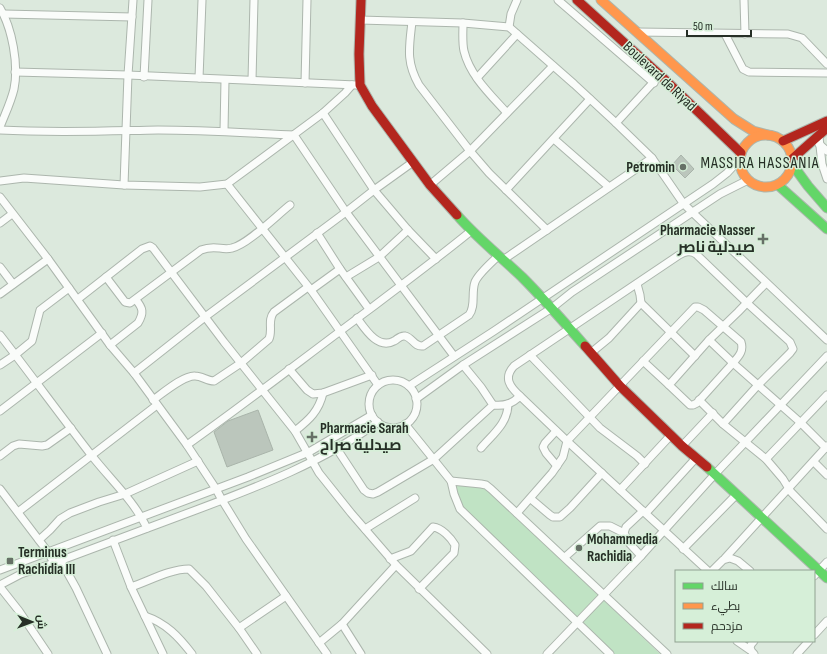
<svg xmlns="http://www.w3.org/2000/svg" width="827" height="654" font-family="'Sofia Sans Condensed',Cairo,sans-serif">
	<rect width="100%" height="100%" fill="#dce9dd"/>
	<polygon fill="#c0e3c4" points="451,484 485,487 660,654 612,654 456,507"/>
	<g fill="#bbc6bc" stroke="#a9b4aa">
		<polygon points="681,155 694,169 685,178 672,165"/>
		<polygon points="258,410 273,450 227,467 214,432 228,421"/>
	</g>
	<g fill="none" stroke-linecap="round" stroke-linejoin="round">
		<g stroke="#acb6ad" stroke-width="9">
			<g id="street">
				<polyline points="558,0 654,83"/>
				<polyline points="744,0 745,34"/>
				<path d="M0,8c12,20 19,57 14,81 -3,13 -9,25 -14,38"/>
				<polyline points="4,14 132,17"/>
				<polyline points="360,20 463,23 509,27 574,84 616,123"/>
				<path d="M412,22c-3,26 -6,40 7,63l51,66 19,22 58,57"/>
				<path d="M463,23c0,9 -1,19 1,28 6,25 27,44 43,62"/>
				<polyline points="509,27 511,14 517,0"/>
				<polyline points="638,32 788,34 802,38 827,64"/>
				<polyline points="725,34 743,69 749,72 827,73"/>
				<polyline points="15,72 128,75 356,85"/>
				<polyline points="660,75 616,123 652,158 683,203 693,213 827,340"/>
				<polyline points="144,77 148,0"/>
				<polyline points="199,78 202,0"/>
				<polyline points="477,78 517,34"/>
				<polyline points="252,80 254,0"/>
				<polyline points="305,83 307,0"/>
				<polyline points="323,113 374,190 408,230 436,259"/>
				<path d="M0,130c53,3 105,1 158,0 45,0 91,3 136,5l52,77 108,144"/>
				<polyline points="224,131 225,80"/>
				<polyline points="819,137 822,164 827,179"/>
				<polyline points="554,139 609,187"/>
				<polyline points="819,144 827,151"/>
				<polyline points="0,181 24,178 124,185 200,187 227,184 323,113 345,93 352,85"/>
				<polyline points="227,184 311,290 378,385"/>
				<polyline points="124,185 128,75 133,0"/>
				<polyline points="430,185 470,151 553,66"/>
				<polyline points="506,190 590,99"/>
				<polyline points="0,197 48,259 110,345 134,373 187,445 216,489 222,500 246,539 327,654"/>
				<polyline points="0,223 12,214"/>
				<polyline points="317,233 340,269 369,309"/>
				<polyline points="503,260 652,158"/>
				<polyline points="0,267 13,284"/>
				<path d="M106,277l19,25 5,1 71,-53c15,-6 20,1 31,-2 15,-3 44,-32 58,-43"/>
				<polyline points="346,277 379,257 408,230"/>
				<polyline points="637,284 640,295 641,303"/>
				<polyline points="311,290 340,269"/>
				<polyline points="0,294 48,259"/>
				<polyline points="78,299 142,249 150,246 153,248 224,342 295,431 319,473 351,513 396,565 487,654"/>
				<path d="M357,318c8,11 21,32 37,23 4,-2 6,-6 11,-5 8,2 9,11 18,10l46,-31c7,-9 2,-22 6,-33 3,-8 17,-20 23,-26"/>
				<path d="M0,335c31,40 61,81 92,121 19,24 42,45 55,72"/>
				<polygon points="709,340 733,363 697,403 693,405 690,405 669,385"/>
				<polyline points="709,340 738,312 766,283"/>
				<path d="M110,345l28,-22c6,-10 5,-15 -2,-23"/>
				<polyline points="592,352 609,338 641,303 695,356"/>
				<polyline points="530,355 600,428 637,456 645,464"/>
				<polyline points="643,361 669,385"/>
				<polyline points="0,365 15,355 32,341 40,310 69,288"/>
				<polyline points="289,369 307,390 313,394 323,393 372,375"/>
				<polyline points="134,373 205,317 346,212 374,190 413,162"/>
				<circle cx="393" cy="404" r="24"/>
				<polyline points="409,386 494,331 713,184 727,173 740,159"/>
				<path d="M520,396c-10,-9 -17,-18 -6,-30l165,-111c6,-3 11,-5 17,-1l51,49 43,39 3,7 -3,4 -32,32 -35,39"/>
				<polyline points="416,399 463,365 552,308 572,292 720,194 748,180"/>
				<path d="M153,400c10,-7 31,-25 42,-24 7,0 12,5 19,5l27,-18 28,-24c4,-9 -2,-19 5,-27l34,-25"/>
				<polyline points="699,400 723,424 766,459 783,479 791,492 827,529"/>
				<path d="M493,405c12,1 19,-1 27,-9l47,45 141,130"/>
				<polyline points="0,411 102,333"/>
				<polyline points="405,424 451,481 454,494 460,509 610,654"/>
				<path d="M295,431c14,-11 24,-20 28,-38"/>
				<polyline points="556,431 545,443 543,447 546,453 557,466"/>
				<path d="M187,445c62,-44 122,-91 183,-136 34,-26 68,-51 101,-78"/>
				<polyline points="682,446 713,413"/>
				<path d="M481,448c12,-14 27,-25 27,-44"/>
				<polyline points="337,449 364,490 368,493 373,494 378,492 434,459 493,405 481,387 463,365"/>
				<polyline points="0,456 13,446 19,444 42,446 47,445 71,428"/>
				<polyline points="766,459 827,395"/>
				<polyline points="814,462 827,475"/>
				<polyline points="451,481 481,484 486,485 491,489 667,654"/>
				<polyline points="0,489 48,552 54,563"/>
				<polyline points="620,490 671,435"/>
				<polyline points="531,499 550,515 553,517 560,517 570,508 602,473"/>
				<polyline points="18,512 157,405"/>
				<path d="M517,513l35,-40 11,-16 4,-16 128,-134h3l6,3 37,32c3,9 -2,14 -8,21l68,60 25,25"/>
				<polyline points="646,513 696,458"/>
				<polyline points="365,529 415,498"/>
				<polyline points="39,540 50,530 60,519 70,513 99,502 125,494 198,461"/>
				<polyline points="113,540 131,587 163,654"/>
				<polyline points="683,549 736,495"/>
				<polyline points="641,556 630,544 624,533 626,527 643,511"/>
				<polyline points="565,557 600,526 610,526 624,533"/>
				<polyline points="725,558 827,446"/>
				<path d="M390,559l21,-8 22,-24c9,1 18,11 22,18l-1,8 -35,36"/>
				<polyline points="61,561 76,588 107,654"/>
				<polyline points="0,570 248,477 309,452 372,415"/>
				<polyline points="712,571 723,560 730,558 738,561 750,571"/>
				<polyline points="814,576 827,562"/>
				<path d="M0,585l21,-11 33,-11c47,-18 95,-35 142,-53 64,-24 127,-48 182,-88"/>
				<polyline points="0,587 19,611 48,654"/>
				<path d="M131,587c18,-6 39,-18 58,-18l17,17 33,42 18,26"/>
				<path d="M145,616c21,7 34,21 47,38"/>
				<polyline points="342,624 361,654"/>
				<polyline points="239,628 286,596"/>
				<polyline points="814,635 827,621"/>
				<polyline points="737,641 750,650"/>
				<polyline points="319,643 342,624 396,565"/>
				<polyline points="547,654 641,556 715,474 827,356"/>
				<path d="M754,654c-5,-5 -5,-8 0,-13"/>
				<polyline points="797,654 809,641"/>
			</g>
		</g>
		<g stroke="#acb6ad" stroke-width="11">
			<g id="fast">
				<polyline points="792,164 808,186 827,208"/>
				<polyline points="778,185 827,229"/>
				<path d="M457,215c20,23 43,41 65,62 22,22 42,45 63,69"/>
				<polyline points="707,467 827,578"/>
			</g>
		</g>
		<g stroke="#acb6ad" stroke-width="11">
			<g id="slow">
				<polyline points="601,0 734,119 753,131 768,135"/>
				<circle cx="766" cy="161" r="26"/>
			</g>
		</g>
		<g stroke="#acb6ad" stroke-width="11">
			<g id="jam">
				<polyline points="361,0 359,54 360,85 372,106 430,185 457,215"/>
				<polyline points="577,0 660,75 741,153"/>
				<polyline points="783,141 827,121"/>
				<polyline points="792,159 827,128"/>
				<polyline points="585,346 620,386 682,446 707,467"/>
			</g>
		</g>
		<use href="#street" stroke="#fafcfa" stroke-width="7"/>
		<use href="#fast" stroke="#63d668" stroke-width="9"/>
		<use href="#slow" stroke="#ff974d" stroke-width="9"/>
		<use href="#jam" stroke="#b3261e" stroke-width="9"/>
	</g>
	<g fill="#667066" stroke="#d6efd8" stroke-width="1.5">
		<circle cx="683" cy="167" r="4"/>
		<path d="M761 233h4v4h4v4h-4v4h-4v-4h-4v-4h4z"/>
		<path d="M310 431h4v4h4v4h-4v4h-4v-4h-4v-4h4z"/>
		<circle cx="579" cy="548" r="4"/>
		<rect x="6" y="557" width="8" height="8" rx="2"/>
	</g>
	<g text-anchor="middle" stroke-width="3" stroke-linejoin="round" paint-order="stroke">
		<g font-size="15" fill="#262f26" stroke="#d6efd8">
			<text transform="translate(660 76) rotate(43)" y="5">Boulevard de Riyad</text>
		</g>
		<g font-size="15" font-weight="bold" fill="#262f26" stroke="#d6efd8" text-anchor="start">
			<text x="675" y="172" text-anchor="end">Petromin</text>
			<text x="755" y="235" text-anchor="end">Pharmacie Nasser<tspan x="755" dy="17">صيدلية ناصر</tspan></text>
			<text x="320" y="433">Pharmacie Sarah<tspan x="320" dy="17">صيدلية صراح</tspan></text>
			<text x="587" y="544">Mohammedia<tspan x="587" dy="17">Rachidia</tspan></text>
			<text x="18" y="557">Terminus<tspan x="18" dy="17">Rachidia III</tspan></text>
		</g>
		<g font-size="16" letter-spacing="1" fill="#262f26" stroke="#d6efd8">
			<text x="760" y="168">MASSIRA HASSANIA</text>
		</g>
	</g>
	<rect x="675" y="570" width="140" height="72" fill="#d6efd8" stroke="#90a291"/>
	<rect x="683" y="583" width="20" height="6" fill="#63d668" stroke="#90a291"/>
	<text x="711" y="590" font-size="12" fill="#262f26">سالك</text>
	<rect x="683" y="603" width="20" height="6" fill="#ff974d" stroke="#90a291"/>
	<text x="711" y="610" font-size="12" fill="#262f26">بطيء</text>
	<rect x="683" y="623" width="20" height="6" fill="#b3261e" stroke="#90a291"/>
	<text x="711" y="630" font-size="12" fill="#262f26">مزدحم</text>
	<g transform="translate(32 622) rotate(91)" stroke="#d6efd8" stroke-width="3" paint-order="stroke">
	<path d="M0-3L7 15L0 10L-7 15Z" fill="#262f26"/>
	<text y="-6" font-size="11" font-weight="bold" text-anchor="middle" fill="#262f26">ش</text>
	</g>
	<path d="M687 30v6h64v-6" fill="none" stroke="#262f26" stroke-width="2"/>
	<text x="693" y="30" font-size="12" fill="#262f26" stroke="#d6efd8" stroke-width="3" paint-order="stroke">50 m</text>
</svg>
